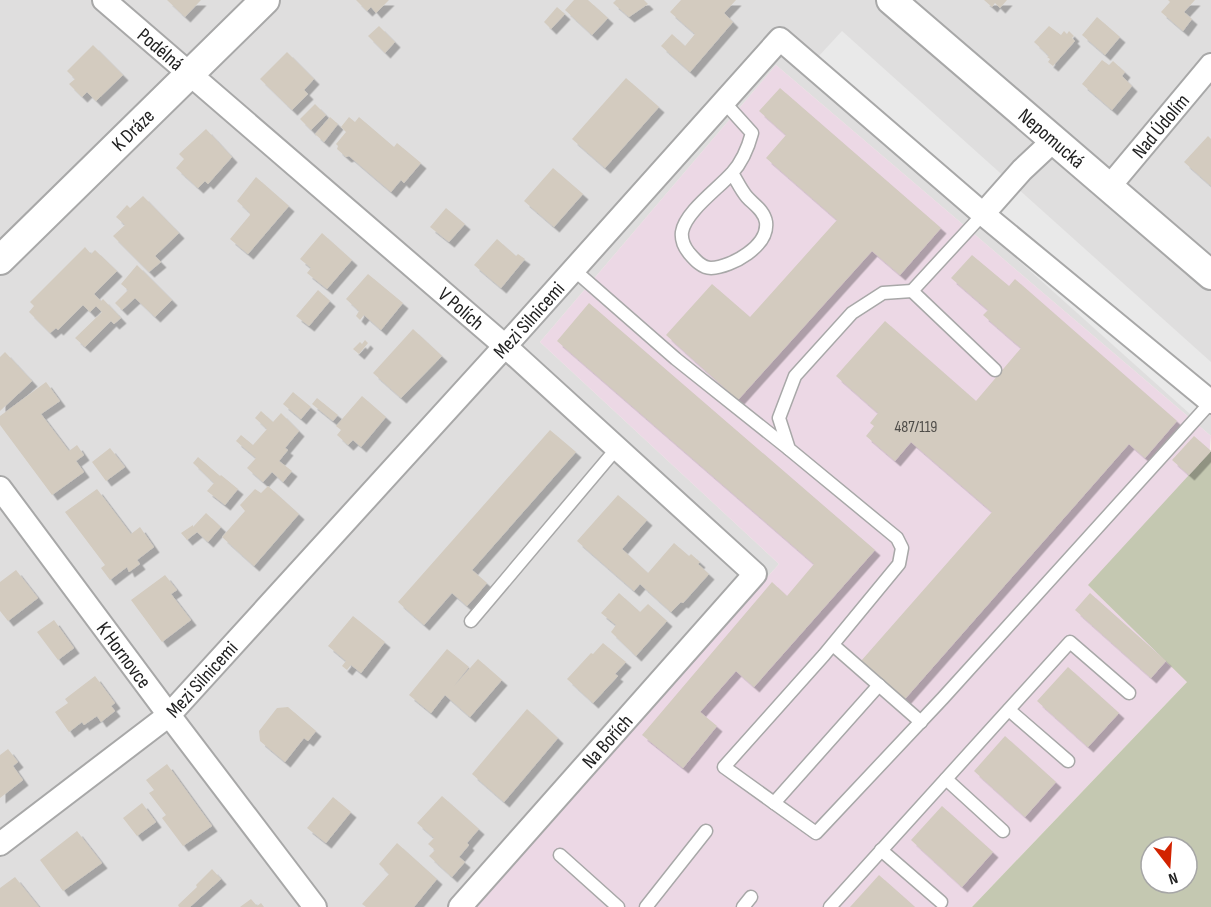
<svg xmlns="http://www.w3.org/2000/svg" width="1211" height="907" font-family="'Sofia Sans Condensed',sans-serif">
	<defs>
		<filter id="shadow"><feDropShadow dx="5.5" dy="5.5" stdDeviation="0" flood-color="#0004"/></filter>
	</defs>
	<rect width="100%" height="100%" fill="#f2f0e7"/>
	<polygon fill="#dfdede" points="0,0 1211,0 1211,436 776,65 540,342 779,564 471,907 0,907"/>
	<polygon fill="#ecd8e5" points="776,65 1211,436 1187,682 972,907 471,907 779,564 540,342"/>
	<path fill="#c4c8b1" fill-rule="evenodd" d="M1211,451v456h-239l215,-225 -99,-97zM1151,847h36v36h-36z"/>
	<polygon fill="#e9e9e9" points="842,31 1211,362 1211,390 1190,414 806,70"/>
	<g fill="#d3cbbf" filter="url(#shadow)">
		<polygon points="167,0 201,0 185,17"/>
		<polygon points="356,0 389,0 376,13 371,7 367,11"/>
		<polygon points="574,0 588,0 608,18 592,35 565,10"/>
		<polygon points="616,0 644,0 648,4 629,17 613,3"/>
		<polygon points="681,0 736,0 724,13 733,22 690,72 661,46 672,34 685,46 695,34 670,12"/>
		<polygon points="984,0 1007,0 1000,8 995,3 992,7"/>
		<polygon points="1168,0 1195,0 1184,12 1192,19 1183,31 1161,12 1170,2"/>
		<polygon points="557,7 565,14 551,29 544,22"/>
		<polygon points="1097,17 1120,37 1105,55 1082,35"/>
		<polygon points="379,26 395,42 385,53 368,36"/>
		<polygon points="1049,26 1061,35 1064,31 1067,34 1069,31 1074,36 1072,38 1075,41 1053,66 1048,62 1050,59 1047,57 1049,56 1034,42"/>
		<polygon points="93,45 123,75 96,101 87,92 82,97 69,84 75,79 67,71"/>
		<polygon points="287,52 314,79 304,90 308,94 292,110 260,79"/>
		<polygon points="1102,60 1109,65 1113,61 1125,72 1122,76 1132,86 1112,110 1082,84"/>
		<polygon points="626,78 659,107 605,168 572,139"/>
		<polygon points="780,88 941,228 900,275 872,251 738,400 666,335 712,284 750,317 837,220 766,158 786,135 759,111"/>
		<polygon points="315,104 326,115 311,130 300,119"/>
		<polygon points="330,117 338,124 324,142 315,134"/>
		<polygon points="349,117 355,122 359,117 394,147 397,143 421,163 404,183 401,180 391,192 349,156 346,157 337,149 338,146 336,144 346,132 341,127"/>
		<polygon points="206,129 232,157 208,184 205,181 198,188 176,168 184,159 179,154"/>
		<polygon points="1208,136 1211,139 1211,186 1184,162"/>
		<polygon points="553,168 583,194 554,227 524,201"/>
		<polygon points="256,177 289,206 248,254 230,239 250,215 249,212 237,201"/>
		<polygon points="143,196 179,233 155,256 161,262 149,272 113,236 125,225 116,217 127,205 130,208"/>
		<polygon points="446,208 465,224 449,242 430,227"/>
		<polygon points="322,233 352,260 327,289 307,273 311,268 300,259"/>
		<polygon points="497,239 516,256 518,254 525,259 501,288 474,265"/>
		<polygon points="85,247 91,254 95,250 117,271 94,294 101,301 103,299 121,318 114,324 111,321 85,347 75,338 102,312 96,306 90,312 83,305 58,330 56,328 50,333 29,312 34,306 30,302"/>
		<polygon points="972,255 1009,286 1015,279 1177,421 1145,458 1129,444 905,699 861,661 992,512 911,442 895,461 866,436 874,426 870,423 878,413 836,376 885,321 976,401 1021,348 983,315 988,310 951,278"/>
		<polygon points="137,265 172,300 155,317 135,298 122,310 115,303 128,290 121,284"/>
		<polygon points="368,274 403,303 381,330 364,315 360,320 356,316 359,311 346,299"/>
		<polygon points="318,290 330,301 309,326 296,316"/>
		<polygon points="589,303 875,550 754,687 736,671 700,712 717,726 683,768 642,735 772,582 787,596 814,564 557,341"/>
		<polygon points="413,329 442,356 401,398 373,373"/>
		<polygon points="365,340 368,343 359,354 353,349 360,342 362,344"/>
		<polygon points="5,352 32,381 0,411 0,357"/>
		<polygon points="46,382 60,401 41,414 69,451 77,445 84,455 76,461 84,472 52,495 0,425 0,416"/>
		<polygon points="293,392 311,407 301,419 283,404"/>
		<polygon points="362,396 386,417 361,447 353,440 348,445 337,435 341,430 336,426"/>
		<polygon points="317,398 338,415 333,421 312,404"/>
		<polygon points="261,411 273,422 281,413 299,431 285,448 288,450 279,461 292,471 283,482 272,472 263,482 247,468 256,458 236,441 241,435 253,445 267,429 255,418"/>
		<polygon points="550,430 576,452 472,570 487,583 477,595 467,606 452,593 424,625 398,602"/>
		<polygon points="1194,436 1211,451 1189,475 1172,460"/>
		<polygon points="110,448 125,467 106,481 92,462"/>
		<polygon points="198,457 220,476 221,475 238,489 225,505 207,491 214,483 193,463"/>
		<polygon points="268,486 299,514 254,566 222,537 245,511 240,505 255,489 261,493"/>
		<polygon points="97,489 131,534 140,527 154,547 137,560 140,564 129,572 127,567 110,580 101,568 105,565 65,512"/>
		<polygon points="618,495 647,520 622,549 648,573 674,543 689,556 691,554 700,562 698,564 709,574 683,603 681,602 671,612 640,584 634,591 577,541"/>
		<polygon points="206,513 221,527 208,542 197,532 187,540 181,533 193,525 193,527"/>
		<polygon points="16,570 38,598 8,621 0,611 0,582"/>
		<polygon points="165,575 177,590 171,594 191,620 162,642 131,600"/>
		<polygon points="619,593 640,612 648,604 667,621 636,656 611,632 616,625 601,613"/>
		<polygon points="1090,593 1166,661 1151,678 1075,610"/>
		<polygon points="353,616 385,642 361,673 351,665 347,670 342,666 346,661 328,646"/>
		<polygon points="54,620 74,648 58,660 37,632"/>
		<polygon points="603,643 626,662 615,674 618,676 593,703 567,679 591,653 593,654"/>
		<polygon points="447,649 469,667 454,686 478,659 502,680 470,717 445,695 431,713 409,695"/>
		<polygon points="1068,667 1119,713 1088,747 1037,701"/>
		<polygon points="95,676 115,703 111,706 115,711 101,722 97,716 84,725 82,722 69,732 55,712 68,703 65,699"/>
		<polygon points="288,707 316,731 308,741 304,738 285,762 260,741 259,731 277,708"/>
		<polygon points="527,709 558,738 504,802 472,774"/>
		<polygon points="1005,736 1056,782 1025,817 974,771"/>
		<polygon points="8,749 18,762 13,766 23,780 0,798 0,755"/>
		<polygon points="167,764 212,826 183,846 162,818 166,815 149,793 154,790 146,780"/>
		<polygon points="442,796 479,829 467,843 469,845 459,857 465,862 452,877 429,856 435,850 428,844 434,838 417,823"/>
		<polygon points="333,797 351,812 326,843 307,828"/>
		<polygon points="142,803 156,822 137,836 123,818"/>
		<polygon points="942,806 993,852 962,887 911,840"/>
		<polygon points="77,831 102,863 63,891 40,860"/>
		<polygon points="397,843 437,879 414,907 366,907 362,904 389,874 379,864"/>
		<polygon points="212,869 221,879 190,907 179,907 178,905 197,887 196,885"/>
		<polygon points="879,875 905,898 915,907 850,907"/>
		<polygon points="15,877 39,907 0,907 0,888"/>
		<polygon points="251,899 257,906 261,903 264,907 240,907"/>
	</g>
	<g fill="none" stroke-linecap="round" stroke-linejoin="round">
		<g stroke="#a8a8a8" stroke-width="15">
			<g id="service">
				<path d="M724,102l28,31c-4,15 -9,28 -20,40 -13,15 -47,39 -50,59 -1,8 3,16 7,21 6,7 13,15 22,15 21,-1 58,-22 55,-46 -2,-12 -13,-18 -19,-25 -6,-7 -10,-16 -15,-24"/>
				<polyline points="983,214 912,291 995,370"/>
				<polyline points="573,269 676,359 789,449"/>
				<polyline points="912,291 883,293 852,313 795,376 779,418 789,449 897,538 902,548 899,564 824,655 724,767 816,833 943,698 1211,402"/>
				<polyline points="471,621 617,448"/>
				<polyline points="833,645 921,722"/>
				<polyline points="1009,710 1068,761"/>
				<polyline points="946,779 1003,831"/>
				<polyline points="774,803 879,685"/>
				<polyline points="881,850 941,902"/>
				<polyline points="560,855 618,907"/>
				<polyline points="646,907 706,831"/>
				<polyline points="743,907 751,897"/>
				<polyline points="830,907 1070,642 1129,693"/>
			</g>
		</g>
		<g stroke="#a8a8a8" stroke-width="26">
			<g id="minor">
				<path id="s1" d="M104,0l401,346 250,228 -295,333"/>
				<path id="s2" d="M1109,187l102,-122"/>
				<polyline points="983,214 1211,402"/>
				<path id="s3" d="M0,488l169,227 146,192"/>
				<path id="s4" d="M0,844l169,-129 347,-381 264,-295 203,175 39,-44 32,-30"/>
			</g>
		</g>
		<g stroke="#a8a8a8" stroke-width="32">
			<g id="tertiary">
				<path id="s5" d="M891,0l320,275"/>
				<path id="s6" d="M0,260l265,-260"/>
			</g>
		</g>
		<use href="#service" stroke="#fff" stroke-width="12"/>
		<use href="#minor" stroke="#fff" stroke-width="22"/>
		<use href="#tertiary" stroke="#fff" stroke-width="28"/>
	</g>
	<g text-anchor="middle" stroke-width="5" stroke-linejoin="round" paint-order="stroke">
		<g font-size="16" fill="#4e4c48">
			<text x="916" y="432">487/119</text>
		</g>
		<g font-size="20" fill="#212121" stroke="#fff">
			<text dy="7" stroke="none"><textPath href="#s1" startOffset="75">Podélná</textPath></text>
			<text dy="7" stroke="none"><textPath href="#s2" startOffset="80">Nad Údolím</textPath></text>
			<text dy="7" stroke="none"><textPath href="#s6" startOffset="186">K Dráze</textPath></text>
			<text dy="7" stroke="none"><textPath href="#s5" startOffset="212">Nepomucká</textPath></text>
			<text dy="7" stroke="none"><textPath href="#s1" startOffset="472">V Polích</textPath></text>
			<text dy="7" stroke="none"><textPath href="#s4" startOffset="747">Mezi Silnicemi</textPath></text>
			<text dy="7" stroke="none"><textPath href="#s3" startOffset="208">K Hornovce</textPath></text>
			<text dy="7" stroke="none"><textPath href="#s4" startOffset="261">Mezi Silnicemi</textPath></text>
			<text transform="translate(607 741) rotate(-48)" y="7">Na Bořích</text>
		</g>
	</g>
	<g transform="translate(1169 865) rotate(163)"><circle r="28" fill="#ffffff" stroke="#a6a6a6" stroke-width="1.5"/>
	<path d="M0-4.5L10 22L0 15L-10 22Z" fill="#d22300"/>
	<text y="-9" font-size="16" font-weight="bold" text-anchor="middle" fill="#212121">N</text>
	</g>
</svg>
